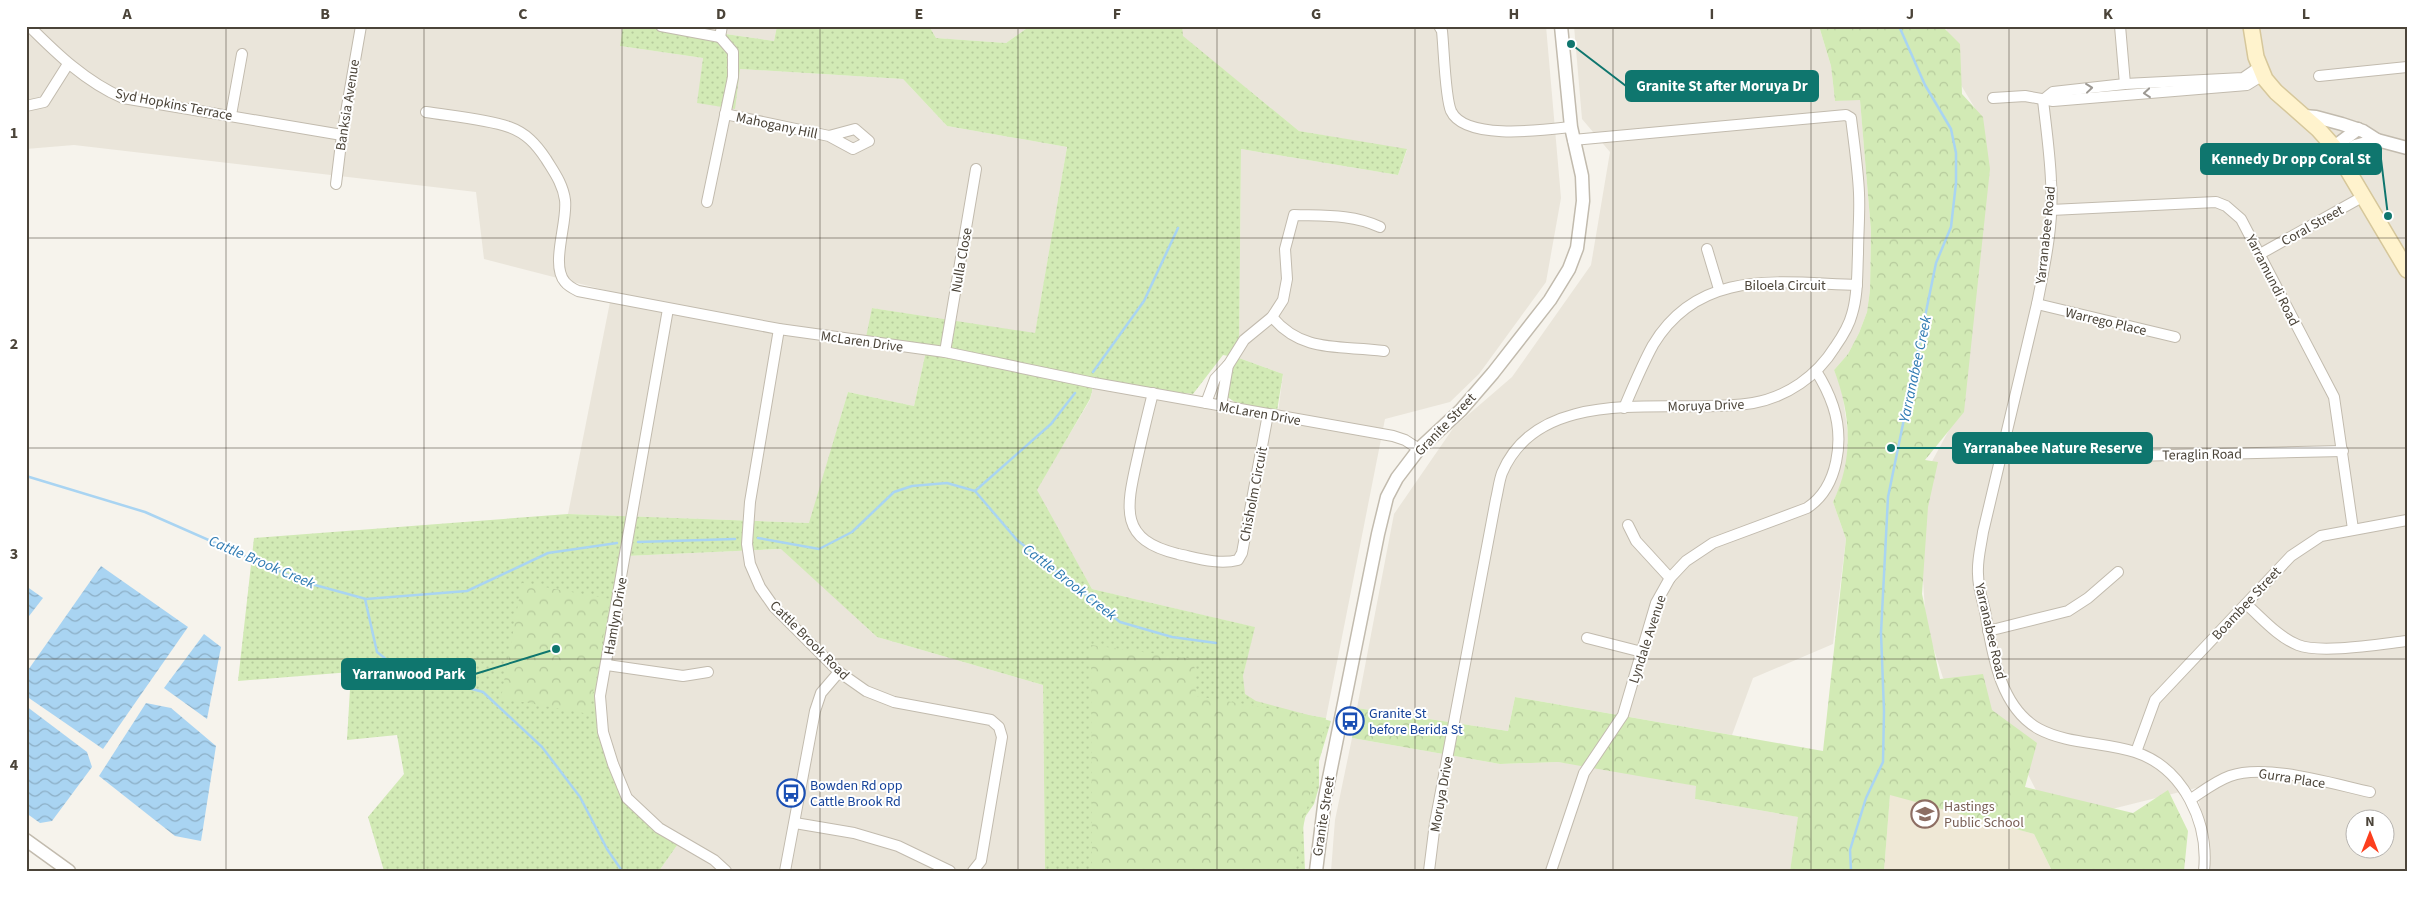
<svg xmlns="http://www.w3.org/2000/svg" width="2433" height="897" font-family="'Source Sans 3',sans-serif">
	<defs>
		<pattern id="grass-dots" width="8" height="8" patternUnits="userSpaceOnUse" patternTransform="scale(1.25)"><rect width="8" height="8" fill="#d2eab5"/><path d="M2 2h.1M6 6h.1" fill="none" stroke="#b6ca9c" stroke-width="1.8" stroke-linecap="round"/></pattern>
		<pattern id="park-crowns" width="20" height="18" patternUnits="userSpaceOnUse" patternTransform="scale(1.25)"><rect width="20" height="18" fill="#d2eab5"/><path d="M2 6a3 3 0 1 1 6 0M12 15a3 3 0 1 1 6 0" fill="none" stroke="#b6ca9c"/></pattern>
		<pattern id="water-waves" width="16" height="10" patternUnits="userSpaceOnUse" patternTransform="scale(1.25)"><rect width="16" height="10" fill="#a9d4f2"/><path d="M0 5q4-4 8 0t8 0" fill="none" stroke="#8caec5"/></pattern>
	</defs>
	<rect width="100%" height="100%" fill="#f6f3ec"/>
	<g fill="#eae5da" fill-rule="evenodd">
		<polygon points="26,26 623,26 620,46 703,58 698,103 740,69 903,79 947,126 1067,147 1035,334 872,308 926,351 914,406 848,392 810,523 568,514 612,292 484,259 476,192 74,145 26,149"/>
		<polygon points="670,26 777,26 774,41"/>
		<polygon points="929,26 1030,26 1006,43 936,38"/>
		<polygon points="1182,26 1546,26 1561,198 1546,282 1479,374 1450,402 1385,419 1326,718 1242,704 1243,676 1254,627 1092,589 1036,490 1090,400 1094,383 1277,420 1283,374 1239,358 1241,149 1398,175 1407,150 1299,131 1182,36"/>
		<polygon points="1574,26 1819,26 1831,66 1835,101 1860,99 1871,231 1870,290 1867,312 1859,333 1848,354 1834,370 1842,390 1848,435 1847,464 1842,483 1833,502 1846,539 1833,644 1753,678 1732,735 1515,697 1508,731 1357,708 1394,514 1454,427 1512,377 1591,265 1610,152 1582,119"/>
		<path d="M1946,26h461v845h-198v-23l-13,-60 -84,21 -73,-13 -30,-59 -66,-59 -17,-53 -9,-136 32,-59 33,-310 -30,-50zM2356,820h30v30h-30z"/>
		<polygon points="782,549 877,637 1043,685 1045,871 659,871 680,841 627,798 603,732 607,665 626,556"/>
		<polygon points="1352,738 1500,764 1558,762 1602,768 1697,786 1695,799 1799,817 1790,871 1331,871 1335,820"/>
	</g>
	<polygon fill="#efe8d6" points="1890,794 2034,834 2052,871 1884,871"/>
	<polygon fill="url(#grass-dots)" points="623,26 670,26 774,41 777,26 929,26 936,38 1006,43 1030,26 1182,26 1183,36 1299,131 1407,149 1398,175 1241,149 1239,358 1283,374 1277,411 1236,403 1226,396 1234,363 1239,358 1223,355 1193,394 1094,383 1090,399 1037,490 1092,589 1255,627 1243,676 1245,694 1256,701 1331,721 1319,761 1319,787 1314,804 1303,820 1305,871 1045,871 1043,685 877,637 781,549 626,556 607,665 603,732 627,798 680,841 659,871 384,871 368,817 404,774 397,735 347,740 351,672 238,681 254,538 568,514 809,523 848,392 914,406 926,351 865,342 872,308 1035,333 1067,147 947,126 903,79 740,69 735,109 697,103 703,58 620,46"/>
	<g fill="url(#park-crowns)">
		<path d="M1819,26h123l18,18 2,50 21,23 7,52 -26,243 -39,48 13,2 -10,45 -6,87 18,85 43,-5 9,36 45,33 -12,44 108,26 35,-23 20,41 -4,40h-132l-18,-37 -144,-39 -6,76h-94l8,-54 -103,-18 1,-13 -138,-24 -58,2 -148,-26 5,-30 151,23 7,-34 308,54 23,-212 -13,-37c21,-43 18,-88 1,-132l14,-16 11,-21 8,-21 3,-22 1,-59 -11,-131 -25,1 -4,-35z"/>
		<polygon points="522,583 610,599 589,714 501,698"/>
		<polygon points="1091,645 1194,659 1196,696 1326,718 1294,871 1092,871"/>
	</g>
	<g fill="url(#water-waves)">
		<polygon points="101,566 188,627 103,749 26,696 26,673"/>
		<polygon points="26,586 43,598 26,620"/>
		<polygon points="204,634 221,647 207,719 164,688"/>
		<polygon points="146,703 171,708 216,746 201,841 175,836 99,776"/>
		<polygon points="26,706 87,752 92,767 52,821 40,823 26,813"/>
	</g>
	<g fill="none" stroke-linecap="round" stroke-linejoin="round">
		<g stroke="#a9d4f2" stroke-width="2.5">
			<polyline points="1093,372 1144,301 1178,228"/>
			<polyline points="26,476 145,512 304,582 366,599 467,591 548,553 617,543"/>
			<polyline points="975,491 1017,540 1120,622 1172,637 1216,643"/>
			<polyline points="758,538 819,549 852,532 894,492 912,486 947,483 975,491 1051,424 1075,393"/>
			<polyline points="638,542 735,539"/>
			<polyline points="365,599 377,652 411,679 454,684 483,692 542,747 580,797 607,849 622,871"/>
			<polyline points="1851,871 1850,850 1866,798 1883,762 1884,711 1881,633 1888,497 1936,263 1951,227 1956,183 1956,153 1951,129 1925,85 1899,26"/>
		</g>
		<g stroke="#c2bbae" stroke-width="12">
			<g id="minor">
				<path d="M29,26c28,28 57,56 94,72l219,37"/>
				<polyline points="661,26 720,37"/>
				<path d="M1439,26l3,5c2,18 3,66 9,80 14,30 93,19 120,16"/>
				<polyline points="2120,26 2125,84"/>
				<polyline points="720,37 722,26"/>
				<polyline points="2319,76 2407,67"/>
				<polyline points="1993,98 2025,96 2053,101 2247,85 2263,75"/>
				<path d="M2043,100c3,27 7,54 8,81 3,41 -6,83 -14,123l-54,228c-2,14 -6,28 -5,42 0,13 4,25 7,37 7,40 14,96 54,118 28,15 65,13 96,23 49,16 74,71 69,119"/>
				<polyline points="2043,100 2053,92 2125,84 2243,78 2259,67"/>
				<polyline points="26,106 44,102 68,64"/>
				<path d="M426,112c25,4 60,7 83,15 17,6 27,17 37,32 8,13 17,25 19,41 3,22 -15,65 0,82 3,4 9,7 13,9l201,38 166,23 149,31 299,53 12,4 14,9"/>
				<polyline points="725,114 829,136 855,129 869,141 853,149 829,136"/>
				<polyline points="231,115 242,54"/>
				<polyline points="336,184 342,135 361,26"/>
				<polyline points="707,202 733,77 733,52 720,37"/>
				<polyline points="2051,210 2216,202 2226,206 2241,219 2334,397 2353,529"/>
				<polyline points="1707,249 1719,289"/>
				<polyline points="2260,254 2364,196"/>
				<polyline points="2037,304 2175,337"/>
				<polyline points="668,309 600,696 603,732 613,764 627,798 659,828 714,860 726,871"/>
				<path d="M1272,317c31,37 69,28 112,34"/>
				<polyline points="779,329 750,502 747,544 750,564 760,587 774,607 839,672 866,691 894,702 991,720 999,727 1002,737 981,861 973,871"/>
				<polyline points="945,352 976,169"/>
				<path d="M1153,393c-6,23 -11,45 -16,67 -11,49 -18,80 41,94 19,4 40,11 60,6l4,-7 26,-139"/>
				<path d="M1206,403l9,-24 14,-15 15,-24 28,-23 11,-17 4,-21 -2,-30 9,-34c30,1 58,-1 86,12"/>
				<polyline points="1221,406 1228,365"/>
				<path d="M1624,408c9,-21 18,-43 29,-63 47,-78 128,-62 204,-60"/>
				<polyline points="2001,454 2049,458 2343,451"/>
				<polyline points="1628,525 1636,541 1670,578"/>
				<path d="M2246,604c16,14 32,33 52,41 23,9 82,-1 109,-4"/>
				<polyline points="1988,631 2068,611 2088,598 2118,572"/>
				<polyline points="1587,638 1642,652"/>
				<polyline points="607,665 683,676 708,672"/>
				<polyline points="2136,752 2155,700 2291,556 2321,536 2407,520"/>
				<path d="M2191,799c12,-8 25,-18 39,-23 36,-13 103,8 140,16"/>
				<polyline points="795,823 854,833 898,846 950,871"/>
				<polyline points="785,871 815,711 821,693 839,672"/>
				<path d="M1429,871l6,-48 61,-324c2,-8 3,-18 6,-26 39,-93 174,-57 251,-70 34,-6 64,-27 82,-56 7,-10 14,-21 17,-33 6,-19 5,-40 6,-60 0,-20 2,-41 1,-61 -1,-24 -5,-50 -8,-75l-5,-3 -273,25"/>
				<path d="M1551,871l33,-98 39,-58 33,-112 14,-25 16,-17 27,-18 94,-35c32,-21 37,-69 26,-102 -4,-12 -10,-24 -17,-35"/>
			</g>
		</g>
		<g stroke="#c2bbae" stroke-width="15">
			<g id="tertiary">
				<polyline points="2304,116 2316,117 2342,124 2363,131 2377,140 2407,148"/>
				<polyline points="2334,147 2358,129"/>
				<polyline points="2343,160 2355,146 2377,140"/>
				<polyline points="26,840 69,871"/>
				<polyline points="1316,871 1325,798 1378,534 1387,497 1397,478 1419,449 1461,410 1493,373 1550,300 1569,269 1577,248 1583,201 1582,176 1571,127 1561,26"/>
			</g>
		</g>
		<g stroke="#d6c79b" stroke-width="18">
			<polyline id="secondary" points="2251,26 2256,57 2265,79 2276,92 2318,129 2334,147 2407,270"/>
		</g>
		<use href="#minor" stroke="#fff" stroke-width="10"/>
		<use href="#tertiary" stroke="#fff" stroke-width="12"/>
		<use href="#secondary" stroke="#fff3cd" stroke-width="15"/>
	</g>
	<defs><path id="oneway-chevron" d="M-2-3.5L2.5 0L-2 3.5" fill="none" stroke-width="1.6" stroke-linecap="round" stroke-linejoin="round" transform="scale(1.25)"/></defs>
	<g stroke="#9c9892">
		<use href="#oneway-chevron" transform="translate(2089 88) rotate(-6)"/>
		<use href="#oneway-chevron" transform="translate(2147 93) rotate(175)"/>
	</g>
	<path fill="none" stroke="#4b4439" stroke-width="1" stroke-opacity="0.55" d="M226,26v845M424,26v845M622,26v845M820,26v845M1018,26v845M1217,26v845M1415,26v845M1613,26v845M1811,26v845M2009,26v845M2207,26v845M26,238h2381M26,448h2381M26,659h2381"/>
	<defs>
		<g id="bus-ring" transform="scale(1.4375)"><circle r="9.5" fill="#fff" stroke="#1a4fb4" stroke-width="1.5"/><path d="M-5-6H5V4H4V6H2V4H-2V6H-4V4H-5ZM-3.5-4V0h7V-4ZM-3.5 1.2v1.5H-2V1.2ZM2 1.2v1.5H3.5V1.2Z" fill="#1a4fb4"/></g>
		<g id="school-ring" transform="scale(1.4375)"><circle r="9.5" fill="#fff" stroke="#8d6e63" stroke-width="1.5"/><path d="M0-5L7-2L0 1L-7-2ZM-4 1L0 2.5L4 1V4Q0 6-4 4Z" fill="#8d6e63"/></g>
	</defs>
	<g fill-rule="evenodd">
		<use href="#bus-ring" x="1350" y="721"/>
		<use href="#bus-ring" x="791" y="793"/>
		<use href="#school-ring" x="1925" y="814"/>
	</g>
	<g text-anchor="middle" stroke-width="4" stroke-linejoin="round" paint-order="stroke">
		<g font-size="14" fill="#4b4439" stroke="#fff">
			<text transform="translate(174 104) rotate(11)" y="5">Syd Hopkins Terrace</text>
			<text transform="translate(347 105) rotate(-81)" y="5">Banksia Avenue</text>
			<text transform="translate(777 125) rotate(12)" y="5">Mahogany Hill</text>
			<text transform="translate(2312 225) rotate(-29)" y="5">Coral Street</text>
			<text transform="translate(2045 235) rotate(-84)" y="5">Yarranabee Road</text>
			<text transform="translate(961 260) rotate(-80)" y="5">Nulla Close</text>
			<text transform="translate(2273 280) rotate(63)" y="5">Yarramundi Road</text>
			<text x="1785" y="290">Biloela Circuit</text>
			<text transform="translate(2106 321) rotate(13)" y="5">Warrego Place</text>
			<text transform="translate(862 341) rotate(8)" y="5">McLaren Drive</text>
			<text transform="translate(1706 405) rotate(-2)" y="5">Moruya Drive</text>
			<text transform="translate(1260 413) rotate(10)" y="5">McLaren Drive</text>
			<text transform="translate(1445 424) rotate(-46)" y="5">Granite Street</text>
			<text transform="translate(2202 454) rotate(-1)" y="5">Teraglin Road</text>
			<text transform="translate(1253 494) rotate(-79)" y="5">Chisholm Circuit</text>
			<text transform="translate(2246 603) rotate(-47)" y="5">Boambee Street</text>
			<text transform="translate(615 616) rotate(-80)" y="5">Hamlyn Drive</text>
			<text transform="translate(1991 631) rotate(77)" y="5">Yarranabee Road</text>
			<text transform="translate(1647 639) rotate(-72)" y="5">Lyndale Avenue</text>
			<text transform="translate(810 640) rotate(45)" y="5">Cattle Brook Road</text>
			<text transform="translate(2292 778) rotate(9)" y="5">Gurra Place</text>
			<text transform="translate(1441 794) rotate(-80)" y="5">Moruya Drive</text>
			<text transform="translate(1323 816) rotate(-81)" y="5">Granite Street</text>
		</g>
		<g font-size="14" fill="#164399" stroke="#fff" text-anchor="start">
			<text x="1369" y="718">Granite St<tspan x="1369" dy="16">before Berida St</tspan></text>
			<text x="810" y="790">Bowden Rd opp<tspan x="810" dy="16">Cattle Brook Rd</tspan></text>
		</g>
		<g font-size="14" fill="#785e54" stroke="#fff" text-anchor="start">
			<text x="1944" y="811">Hastings<tspan x="1944" dy="16">Public School</tspan></text>
		</g>
		<g font-size="15" font-style="italic" fill="#2e7ab2" stroke="#fff">
			<text transform="translate(1915 369) rotate(-78)" y="5">Yarranabee Creek</text>
			<text transform="translate(262 562) rotate(23)" y="5">Cattle Brook Creek</text>
			<text transform="translate(1070 582) rotate(38)" y="5">Cattle Brook Creek</text>
		</g>
	</g>
	<path fill="none" stroke="#0f766e" stroke-width="2" d="M1571 44L1626 86M2388 216L2381 159M1891 448L1953 448M556 649L475 674"/>
	<g fill="#0f766e" stroke="#fff" stroke-width="2">
		<circle cx="1571" cy="44" r="5"/>
		<circle cx="2388" cy="216" r="5"/>
		<circle cx="1891" cy="448" r="5"/>
		<circle cx="556" cy="649" r="5"/>
	</g>
	<g fill="#0f766e" stroke="#0f766e" stroke-width="2">
		<rect x="1626" y="71" width="192" height="30" rx="5"/>
		<rect x="2201" y="144" width="180" height="30" rx="5"/>
		<rect x="1953" y="433" width="199" height="30" rx="5"/>
		<rect x="342" y="659" width="133" height="30" rx="5"/>
	</g>
	<g font-size="15" text-anchor="middle" font-weight="bold" fill="#fff">
		<text x="1722" y="91">Granite St after Moruya Dr</text>
		<text x="2291" y="164">Kennedy Dr opp Coral St</text>
		<text x="2053" y="453">Yarranabee Nature Reserve</text>
		<text x="409" y="679">Yarranwood Park</text>
	</g>
	<rect width="2433" height="897" fill="none" stroke="#ffffff" stroke-width="55"/>
	<g transform="translate(2370 834)"><circle r="24" fill="#ffffff" stroke="#b7b4b0"/>
	<path d="M0-4L9 19L0 12L-9 19Z" fill="#fc3f1d"/>
	<text y="-8" font-size="14" font-weight="bold" text-anchor="middle" fill="#4b4439">N</text>
	</g>
	<rect x="28" y="28" width="2378" height="842" fill="none" stroke="#4b4439" stroke-width="2"/>
	<g font-size="16" text-anchor="middle" font-weight="bold" fill="#4b4439">
		<text x="127" y="19">A</text>
		<text x="325" y="19">B</text>
		<text x="523" y="19">C</text>
		<text x="721" y="19">D</text>
		<text x="919" y="19">E</text>
		<text x="1117" y="19">F</text>
		<text x="1316" y="19">G</text>
		<text x="1514" y="19">H</text>
		<text x="1712" y="19">I</text>
		<text x="1910" y="19">J</text>
		<text x="2108" y="19">K</text>
		<text x="2306" y="19">L</text>
		<text x="14" y="138">1</text>
		<text x="14" y="349">2</text>
		<text x="14" y="559">3</text>
		<text x="14" y="770">4</text>
	</g>
</svg>
